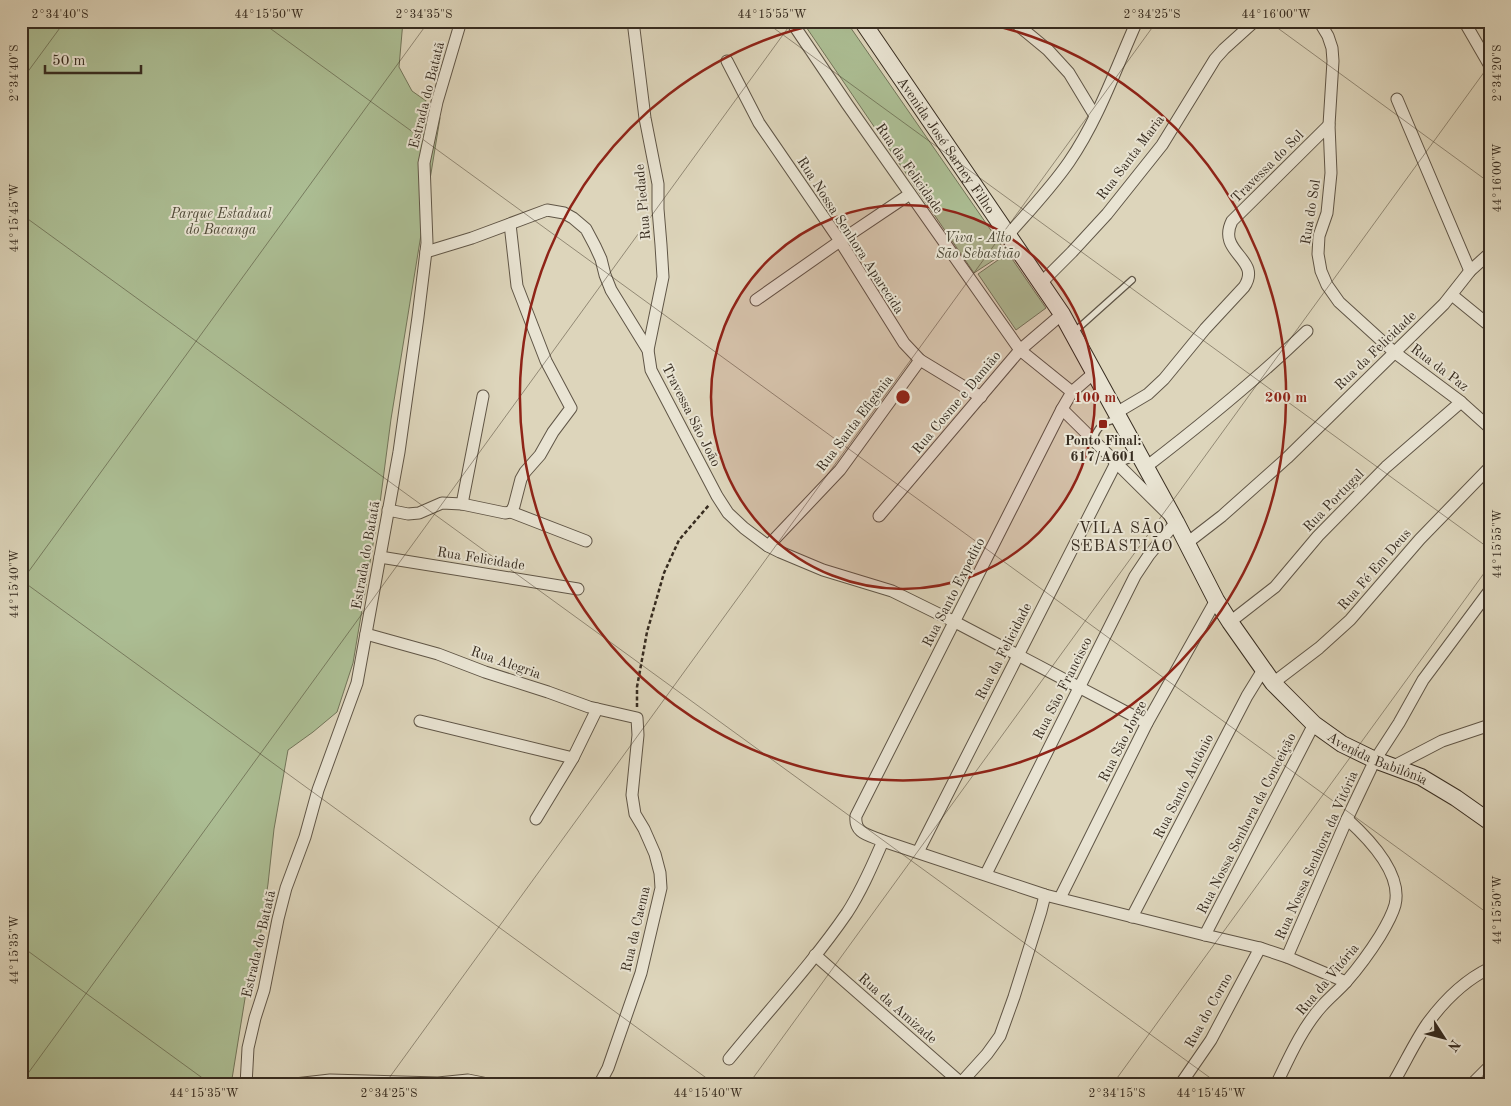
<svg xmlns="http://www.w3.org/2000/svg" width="1511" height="1106" font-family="'Old Standard TT',serif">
	<rect width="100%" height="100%" fill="#ddd5bb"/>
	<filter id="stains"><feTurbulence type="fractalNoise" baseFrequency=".004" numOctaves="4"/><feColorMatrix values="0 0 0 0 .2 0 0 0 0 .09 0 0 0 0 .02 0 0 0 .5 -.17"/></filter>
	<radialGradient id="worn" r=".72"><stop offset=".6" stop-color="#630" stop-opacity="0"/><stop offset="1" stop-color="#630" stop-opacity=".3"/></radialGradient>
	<g fill="#acbe94" stroke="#72755a">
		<polygon points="21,21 403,21 399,67 412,91 436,108 440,118 391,419 380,503 353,663 337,712 313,732 288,750 274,829 268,884 259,944 248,980 231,1085 21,1085"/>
		<polygon points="802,21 846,21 1006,252 974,273"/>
		<polygon points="1008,253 1046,308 1016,330 978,274"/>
	</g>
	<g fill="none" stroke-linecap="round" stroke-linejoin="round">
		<g stroke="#605647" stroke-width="8">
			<g id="lane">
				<polyline points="1074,332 1132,280"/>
				<path d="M1094,441c1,-13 11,-21 24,-21"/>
				<polyline points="1118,464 1128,460 1133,451"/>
			</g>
		</g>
		<g stroke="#605647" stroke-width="13">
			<g id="street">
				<polyline points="633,21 645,118 658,184 658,209 661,245 663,277 648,350"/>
				<polyline points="791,21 847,104 1020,350 1072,392"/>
				<polyline points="1013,21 1048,50 1069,73 1095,116"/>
				<polyline points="1319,21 1328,36 1332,48 1333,61 1329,125 1331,173 1327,213 1319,236 1318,254 1321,271 1327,285 1339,302 1394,352 1461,402 1490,428"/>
				<polyline points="1464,21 1490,66"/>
				<polyline points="727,61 759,123 840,241 904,343 920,360 981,397"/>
				<polyline points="1397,99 1470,271"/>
				<polyline points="510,224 517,286 546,361 571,408 553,432 540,455 525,472 521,479 514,506 511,512"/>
				<path d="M1008,235c21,-24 43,-47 61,-73 29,-42 47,-94 68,-141"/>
				<polyline points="426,252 472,238 547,210 564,213 573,218 586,229 595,246 601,259 605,275 611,290 648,350 651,370 717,496 728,513 744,528 768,546 780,552 823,570 892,591 955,622 1147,723"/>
				<polyline points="1041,283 1072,252 1107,214 1162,145 1215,59 1224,49 1255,21"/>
				<polyline points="1452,295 1490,326"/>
				<polyline points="756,300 840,241 910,194"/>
				<path d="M1094,373l-22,19 -10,17 -206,407c-2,18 13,19 27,25l162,54 160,40 55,13 27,9 59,25"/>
				<path d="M1116,413l32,-19 16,-15 41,-50 39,-42c19,-28 -28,-34 -12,-66l97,-96"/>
				<path d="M1146,467c56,-43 110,-87 161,-136"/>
				<polyline points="462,504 483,396"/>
				<polyline points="388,510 408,514 419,513 442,503 462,504 505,513 511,512 586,541"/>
				<polyline points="879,516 1020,350 1062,314"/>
				<polyline points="1187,543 1222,516 1287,458 1444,304 1470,271 1490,253"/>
				<polyline points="768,546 840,470 920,360"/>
				<polyline points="380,557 578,589"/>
				<polyline points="1230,622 1275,587 1318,536 1386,467 1461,402"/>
				<polyline points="366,634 438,654 485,672 548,692 589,707 637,718 638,735 632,795 635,814 644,829 655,854 660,873 661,888 641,973 608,1068 599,1085"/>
				<polyline points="1273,683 1319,648 1350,620 1420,539 1490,467"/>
				<polyline points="420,721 573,758"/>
				<polyline points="1394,766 1442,741 1490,725"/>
				<polyline points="536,819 573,758 597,709"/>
				<polyline points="918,852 1116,463"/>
				<polyline points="986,874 1135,576 1149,555 1176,522 1062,409"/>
				<polyline points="1060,898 1147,723 1216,600"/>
				<polyline points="1132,917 1247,696 1263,670"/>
				<polyline points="1205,935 1314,724"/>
				<polyline points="815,955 961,1083"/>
				<polyline points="1287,957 1347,819 1375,760 1399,723 1423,680 1490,590"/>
				<path d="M729,1059c39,-48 83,-95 118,-146 15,-23 25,-47 36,-72"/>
				<polyline points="295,1084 330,1080 438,1083 468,1080 493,1085"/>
				<polyline points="246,1085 248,1048 255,1018 264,990 278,919 286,888 305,837 318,790 357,683 399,452 418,317 427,243 424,163 437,102 461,21"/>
				<polyline points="959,1085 987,1054 1000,1036 1014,997 1041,911 1045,895"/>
				<polyline points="1180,1085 1211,1040 1260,948"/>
				<path d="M1276,1085c13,-27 26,-57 46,-79 8,-9 17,-16 24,-24 13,-15 24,-30 34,-46 6,-10 12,-20 15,-31 8,-32 -27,-67 -48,-86"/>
				<path d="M1392,1085c12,-20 22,-42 35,-61 16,-22 38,-44 63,-56"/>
				<polyline points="1471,1085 1490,1066"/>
			</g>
		</g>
		<g stroke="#372c20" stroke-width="18">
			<g id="secondary">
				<path id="s1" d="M862,21l200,293 114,208 40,78 14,22 43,61 41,41 28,20 33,16 46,17 35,21 34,24"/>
			</g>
		</g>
		<polyline stroke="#372c20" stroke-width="2.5" stroke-dasharray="4 2.5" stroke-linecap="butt" points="637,707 637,687 647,632 664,573 679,540 709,505"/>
		<use href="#lane" stroke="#e9e4d3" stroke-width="5.5"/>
		<use href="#street" stroke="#e9e4d3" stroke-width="11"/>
		<use href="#secondary" stroke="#e9e4d3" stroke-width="16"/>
	</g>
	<path fill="none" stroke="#372c20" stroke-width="1" stroke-opacity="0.45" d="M260,21l1230,894M764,21l726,528M1268,21l222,162M21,81l44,-60M21,214l1199,871M21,580l695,505M21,582l408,-561M21,946l191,139M21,1083l772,-1062M384,1085l773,-1064M748,1085l742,-1021M1112,1085l378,-520M1476,1085l14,-19"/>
	<circle cx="903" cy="397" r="192" fill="#8f2418" fill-opacity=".12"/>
	<g fill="none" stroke="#8f2418" stroke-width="2.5">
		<circle cx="903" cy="397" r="192"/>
		<path d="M979 22A383 383 0 1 1 827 22"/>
	</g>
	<rect fill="#8f2418" stroke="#e9e4d3" stroke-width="2" x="1098" y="419" width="10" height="10" rx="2.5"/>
	<g text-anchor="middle" stroke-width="4" stroke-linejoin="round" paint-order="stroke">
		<g font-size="14" fill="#372c20" stroke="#e9e4d3">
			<text transform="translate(426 95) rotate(-76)" y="5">Estrada do Batatã</text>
			<text dy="5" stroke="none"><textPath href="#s1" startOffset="150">Avenida José Sarney Filho</textPath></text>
			<text transform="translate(1130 157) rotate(-53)" y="5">Rua Santa Maria</text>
			<text transform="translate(1267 166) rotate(-45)" y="5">Travessa do Sol</text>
			<text transform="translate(910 168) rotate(55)" y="5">Rua da Felicidade</text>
			<text transform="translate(642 202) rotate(-95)" y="5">Rua Piedade</text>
			<text transform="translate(1310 212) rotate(-81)" y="5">Rua do Sol</text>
			<text transform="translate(851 235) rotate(57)" y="5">Rua Nossa Senhora Aparecida</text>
			<text transform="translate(1375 350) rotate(-44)" y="5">Rua da Felicidade</text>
			<text transform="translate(1440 367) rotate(37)" y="5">Rua da Paz</text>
			<text transform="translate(956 402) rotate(-50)" y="5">Rua Cosme e Damião</text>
			<text transform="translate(692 415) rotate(63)" y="5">Travessa São João</text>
			<text transform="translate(854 423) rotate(-53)" y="5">Rua Santa Efigênia</text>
			<text transform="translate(1333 500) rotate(-46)" y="5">Rua Portugal</text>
			<text transform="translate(365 555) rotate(-80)" y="5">Estrada do Batatã</text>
			<text transform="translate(481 558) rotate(9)" y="5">Rua Felicidade</text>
			<text transform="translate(1374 569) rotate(-49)" y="5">Rua Fé Em Deus</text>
			<text transform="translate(953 592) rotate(-63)" y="5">Rua Santo Expedito</text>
			<text transform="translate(1003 651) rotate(-63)" y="5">Rua da Felicidade</text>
			<text transform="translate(506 662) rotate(19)" y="5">Rua Alegria</text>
			<text transform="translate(1062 688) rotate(-63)" y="5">Rua São Francisco</text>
			<text transform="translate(1122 741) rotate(-63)" y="5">Rua São Jorge</text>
			<text dy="5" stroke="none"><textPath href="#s1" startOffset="911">Avenida Babilônia</textPath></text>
			<text transform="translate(1183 786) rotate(-63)" y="5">Rua Santo Antônio</text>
			<text transform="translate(1246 823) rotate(-63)" y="5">Rua Nossa Senhora da Conceição</text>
			<text transform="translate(1316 855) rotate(-66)" y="5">Rua Nossa Senhora da Vitória</text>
			<text transform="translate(635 929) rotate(-77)" y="5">Rua da Caema</text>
			<text transform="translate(258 944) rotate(-77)" y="5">Estrada do Batatã</text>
			<text transform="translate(1327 979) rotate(-50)" y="5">Rua da Vitória</text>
			<text transform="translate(898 1008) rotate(41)" y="5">Rua da Amizade</text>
			<text transform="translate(1208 1010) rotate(-61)" y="5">Rua do Corno</text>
		</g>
		<g font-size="14" font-style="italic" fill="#4e4937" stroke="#e9e4d3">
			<text x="221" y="218">Parque Estadual<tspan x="221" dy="16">do Bacanga</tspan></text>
			<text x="978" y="242">Viva - Alto<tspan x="978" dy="16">São Sebastião</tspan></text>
		</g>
		<g font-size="14" font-weight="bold" fill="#372c20" stroke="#e9e4d3">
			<text x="1103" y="445">Ponto Final:<tspan x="1103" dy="16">617/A601</tspan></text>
		</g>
		<g font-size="16" letter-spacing="1" fill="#372c20" stroke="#e9e4d3">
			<text x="1122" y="533">VILA SÃO<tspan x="1122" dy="18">SEBASTIÃO</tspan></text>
		</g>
	</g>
	<circle cx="903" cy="397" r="8" fill="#8f2418" stroke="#e9e4d3" stroke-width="2.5"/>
	<g font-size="15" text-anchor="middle" font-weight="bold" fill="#8f2418" stroke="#e9e4d3" stroke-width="4" stroke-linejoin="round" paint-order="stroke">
		<text x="1095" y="402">100 m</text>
		<text x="1286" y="402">200 m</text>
	</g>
	<rect width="1511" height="1106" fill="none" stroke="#ddd5bb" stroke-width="55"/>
	<g transform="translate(1444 1038) rotate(126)" stroke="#e9e4d3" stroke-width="4" paint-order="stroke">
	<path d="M0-4L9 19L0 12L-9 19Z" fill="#372c20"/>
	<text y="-8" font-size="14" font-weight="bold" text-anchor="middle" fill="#372c20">N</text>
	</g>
	<path d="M45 65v8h96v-8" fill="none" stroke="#372c20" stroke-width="2.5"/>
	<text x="52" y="65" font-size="15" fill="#372c20" stroke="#e9e4d3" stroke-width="4" paint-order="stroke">50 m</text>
	<rect x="28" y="28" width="1456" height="1050" fill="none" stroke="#372c20" stroke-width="2"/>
	<g font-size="12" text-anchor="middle" fill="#372c20">
		<text x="60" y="18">2°34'40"S</text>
		<text x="269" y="18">44°15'50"W</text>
		<text x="424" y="18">2°34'35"S</text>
		<text x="772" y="18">44°15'55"W</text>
		<text x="1152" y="18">2°34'25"S</text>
		<text x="1276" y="18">44°16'00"W</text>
		<text transform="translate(1497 73) rotate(-90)" y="4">2°34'20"S</text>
		<text transform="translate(14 73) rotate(-90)" y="4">2°34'40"S</text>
		<text transform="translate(1497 178) rotate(-90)" y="4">44°16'00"W</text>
		<text transform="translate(14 218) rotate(-90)" y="4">44°15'45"W</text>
		<text transform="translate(1497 544) rotate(-90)" y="4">44°15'55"W</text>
		<text transform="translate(14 584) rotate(-90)" y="4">44°15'40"W</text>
		<text transform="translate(1497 910) rotate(-90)" y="4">44°15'50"W</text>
		<text transform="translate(14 950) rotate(-90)" y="4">44°15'35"W</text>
		<text x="204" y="1097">44°15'35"W</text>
		<text x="389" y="1097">2°34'25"S</text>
		<text x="708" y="1097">44°15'40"W</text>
		<text x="1117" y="1097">2°34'15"S</text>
		<text x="1211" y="1097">44°15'45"W</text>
	</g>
	<rect width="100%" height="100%" filter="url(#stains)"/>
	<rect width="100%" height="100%" fill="url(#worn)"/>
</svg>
